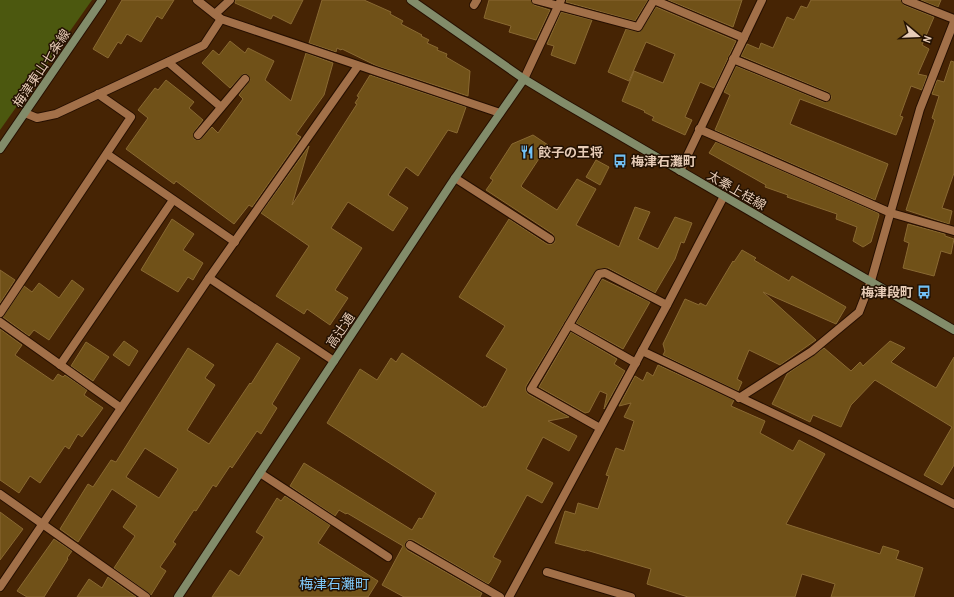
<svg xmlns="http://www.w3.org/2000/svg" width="954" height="597" font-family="'Archivo Narrow','Noto Sans JP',sans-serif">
	<rect width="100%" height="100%" fill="#462404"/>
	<polygon fill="#4c580f" points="0,0 92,0 0,130"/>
	<g fill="#705118" stroke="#896932" fill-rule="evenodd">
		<polygon points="122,0 174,0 162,19 157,16 141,42 127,34 121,44 118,42 108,58 93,49"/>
		<polygon points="235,0 303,0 291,24 273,15 271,19 235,3"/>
		<polygon points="322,0 364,0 391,12 390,14 403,21 401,24 422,35 421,36 429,40 427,43 438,48 437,50 447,54 446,57 470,71 468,96 377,66 342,49 341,50 337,48 336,52 309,43"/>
		<polygon points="489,0 531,0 534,5 550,10 536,40 509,32 511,26 484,18"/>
		<polygon points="566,0 648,0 635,21 566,2"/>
		<polygon points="668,0 742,0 733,27"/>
		<polygon points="811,0 901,0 904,5 934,17 922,45 929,49 918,74 927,76 922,90 911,86 900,116 903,117 896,135 800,99 790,124 888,164 875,200 715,130 730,95 724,92 736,66 824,102 831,99 831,96 828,92 741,56 747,44 759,49 761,43 773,48 787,17 794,20 801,6 807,8"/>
		<polygon points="921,0 941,0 938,7"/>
		<polygon points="656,7 736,41 714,88 700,82 685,117 692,120 685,135 652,120 654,117 644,112 645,111 622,101 634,71 663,83 675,54 646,42 629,81 608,72 626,29 640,32"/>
		<polygon points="561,12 592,20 575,64 551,55 554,46 547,44"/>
		<polygon points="230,41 245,53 248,48 274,61 265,80 291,101 306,53 333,63 324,95 296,134 301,137 252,207 249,205 234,224 176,181 174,184 126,149 148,118 138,110 155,88 158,90 166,80 194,102 189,108 203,120 194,132 194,139 200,140 212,127 218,133 243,99 239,95 250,80 248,75 243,74 230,88 202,63 213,50 219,55"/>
		<polygon points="951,61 954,62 954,173 942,208 952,211 949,224 906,210 935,120 932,118 939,96 932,94 937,80 944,82"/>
		<polygon points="370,75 466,107 457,133 448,130 418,176 406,167 388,195 408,208 393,231 348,202 331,228 362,248 335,290 348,298 330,325 307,309 304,314 276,296 309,246 261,213 309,146 292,205 357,104 355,103 359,97 357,96"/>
		<polygon points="533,135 548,145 521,186 523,188 557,210 577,179 596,189 576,225 619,247 635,207 650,212 638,239 658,249 675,217 692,223 684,243 681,242 675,259 655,293 608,268 596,270 526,386 526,391 528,394 569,417 548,421 577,436 569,451 543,437 526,469 553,483 542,503 527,495 493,557 501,561 490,582 488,584 413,540 408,540 405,543 407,550 482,593 480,597 404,597 382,585 403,546 347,513 346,514 339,510 335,516 290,486 304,463 412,530 419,518 422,519 436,493 327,423 360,369 377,380 391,358 396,362 402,353 483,408 484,406 486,407 507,369 486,356 505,326 459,297 509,219 547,244 552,244 555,242 553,234 486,190 493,180 490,178 512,144"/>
		<polygon points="716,142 878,213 879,215 871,242 863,247 853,241 857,227 836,219 837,214 787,197 788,195 765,187 766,185 709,153"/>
		<polygon points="596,160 609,167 600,185 586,177"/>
		<polygon points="172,219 194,234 183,250 203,263 193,280 188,277 178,292 141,270"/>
		<polygon points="908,224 945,234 945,236 954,239 951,254 941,251 934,276 903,268 909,243 904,241"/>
		<polygon points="742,250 756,258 754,260 789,281 792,276 846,307 836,324 763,292 816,340 780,365 749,350 737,379 742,382 738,391 663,355 665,351 663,344 685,299 699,305 700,303 706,306 733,261 734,262"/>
		<polygon points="0,270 15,280 0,303"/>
		<polygon points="602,279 650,302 623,349 576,323"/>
		<polygon points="72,280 84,289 49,340 34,330 29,336 3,317 24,286 32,292 39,283 59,298"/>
		<polygon points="0,329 22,345 15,355 53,381 58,374 63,377 65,375 87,390 84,395 103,408 82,437 78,434 69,449 65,446 40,483 30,476 19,493 0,480"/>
		<polygon points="571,332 617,359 614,364 625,371 604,409 607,394 600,391 589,412 585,413 539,387"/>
		<polygon points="124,341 138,351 129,366 113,355"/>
		<polygon points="890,341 905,348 891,362 936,388 954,357 954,465 942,485 924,475 952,427 875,380 851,405 841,427 813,415 810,422 772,404 787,374 824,348 851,371 860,362 863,366"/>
		<polygon points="86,342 109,357 93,381 71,366"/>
		<path d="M277,343l23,15 -28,46 5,4 -16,26 -4,-3 -25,37 -2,-2 -14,21 -3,-2 -17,26 -2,-1 -21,32 3,2 -16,23 6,4 -15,24 -37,-27 21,-32 -12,-9 14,-21 -25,-17 -34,53 -18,-13 28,-45 5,3 18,-27 5,2 72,-114 26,17 -9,13 10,7 -28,45 22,14 41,-61 1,1zM145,448l33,21 -19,29 -33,-21z"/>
		<polygon points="658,365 734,400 731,406 765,421 760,433 793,451 799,440 825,454 786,524 880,554 883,546 899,551 896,559 923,568 914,597 831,597 835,584 802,574 795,597 688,597 647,584 651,569 586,550 585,551 555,543 565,511 575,514 578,503 598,509 609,476 606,475 616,448 624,451 634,421 624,417 631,403 619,406 635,376 643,381 647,372 653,376"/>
		<polygon points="285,496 330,525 318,543 378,581 368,597 212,597 230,570 239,576 264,537 256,532 277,498 281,501"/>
		<polygon points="0,512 23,529 0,560"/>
		<polygon points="54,539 72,551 67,558 68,559 44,597 27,597 17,591"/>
		<polygon points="108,577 136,597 77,597 89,579 102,588"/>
	</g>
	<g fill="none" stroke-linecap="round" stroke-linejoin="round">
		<g stroke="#260f00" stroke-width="10">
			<g id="lane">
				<polyline points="536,0 638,27 654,0 744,38"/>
				<polyline points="906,0 954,19"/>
				<polyline points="474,5 477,0"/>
				<polyline points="215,14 230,0"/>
				<polyline points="733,59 826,97"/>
				<polyline points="168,62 221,107"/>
				<polyline points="699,129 891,213 954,231"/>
				<polyline points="198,135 245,79"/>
				<polyline points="455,178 550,239"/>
				<polyline points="569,325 636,363"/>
				<polyline points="739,398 812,351 859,312 871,281"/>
				<polyline points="600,428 531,389 599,274 605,273 667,305"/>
				<polyline points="260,473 388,557"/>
				<polyline points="410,545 500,597"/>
				<polyline points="547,572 631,597"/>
			</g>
		</g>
		<g stroke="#260f00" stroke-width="10">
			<g id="street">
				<polyline points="197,0 221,19 500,113"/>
				<polyline points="524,79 561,0"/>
				<polyline points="25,113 37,118 56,114 204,45 221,19"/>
				<polyline points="107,154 235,242"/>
				<polyline points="680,171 762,0"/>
				<polyline points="209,278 334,361"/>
				<polyline points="871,281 920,109 954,22"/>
				<polyline points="0,313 131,117 98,94"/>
				<polyline points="0,322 121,408"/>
				<polyline points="642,351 817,434 954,504"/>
				<polyline points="60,365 173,200"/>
				<polyline points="0,494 146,597"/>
				<polyline points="0,587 209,278 358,66"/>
				<polyline points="509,597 667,305 724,196"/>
			</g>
		</g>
		<g stroke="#260f00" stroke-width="10">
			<g id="secondary">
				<polyline points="411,0 524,79 562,102 954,330"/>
				<polyline points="0,149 102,0"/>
				<polyline points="178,597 455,178 524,79"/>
			</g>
		</g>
		<use href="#lane" stroke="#a27049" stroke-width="8"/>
		<use href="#street" stroke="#a27049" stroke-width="8"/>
		<use href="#secondary" stroke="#828c6a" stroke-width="8"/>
	</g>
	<defs>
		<g id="restaurant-bare" transform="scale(1.08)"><path d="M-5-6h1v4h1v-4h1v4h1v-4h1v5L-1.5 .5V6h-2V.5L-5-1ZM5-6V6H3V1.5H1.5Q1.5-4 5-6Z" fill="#72c1f5" stroke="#231102" stroke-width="2.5" paint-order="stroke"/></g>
		<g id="bus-bare" transform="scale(1.08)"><path d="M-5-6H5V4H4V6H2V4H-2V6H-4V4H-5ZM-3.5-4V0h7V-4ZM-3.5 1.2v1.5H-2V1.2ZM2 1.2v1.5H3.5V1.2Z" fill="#72c1f5" stroke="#231102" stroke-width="2.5" paint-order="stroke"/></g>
	</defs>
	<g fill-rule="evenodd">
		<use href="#restaurant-bare" x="527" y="152"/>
		<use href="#bus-bare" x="620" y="161"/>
		<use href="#bus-bare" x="924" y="292"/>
	</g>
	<g text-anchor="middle" stroke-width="3" stroke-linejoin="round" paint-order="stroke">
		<g font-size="13" fill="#e7ccb7" stroke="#231102">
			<text transform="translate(41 68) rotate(-56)" y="5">梅津東山七条線</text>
			<text transform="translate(737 190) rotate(30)" y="5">太秦上桂線</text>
			<text transform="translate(340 330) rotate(-56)" y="5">高辻通</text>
		</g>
		<g font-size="13" font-weight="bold" fill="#e7ccb7" stroke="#231102" text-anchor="start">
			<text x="538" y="157">餃子の王将</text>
			<text x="631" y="166">梅津石灘町</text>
			<text x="913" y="297" text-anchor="end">梅津段町</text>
		</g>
		<g font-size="14" fill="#80c9f9" stroke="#231102">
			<text x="334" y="589">梅津石灘町</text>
		</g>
	</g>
	<g transform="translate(918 36) rotate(109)" stroke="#231102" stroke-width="3" paint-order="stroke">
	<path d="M0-3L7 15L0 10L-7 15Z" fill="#e7ccb7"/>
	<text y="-6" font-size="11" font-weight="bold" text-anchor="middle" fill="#e7ccb7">N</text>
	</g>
</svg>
